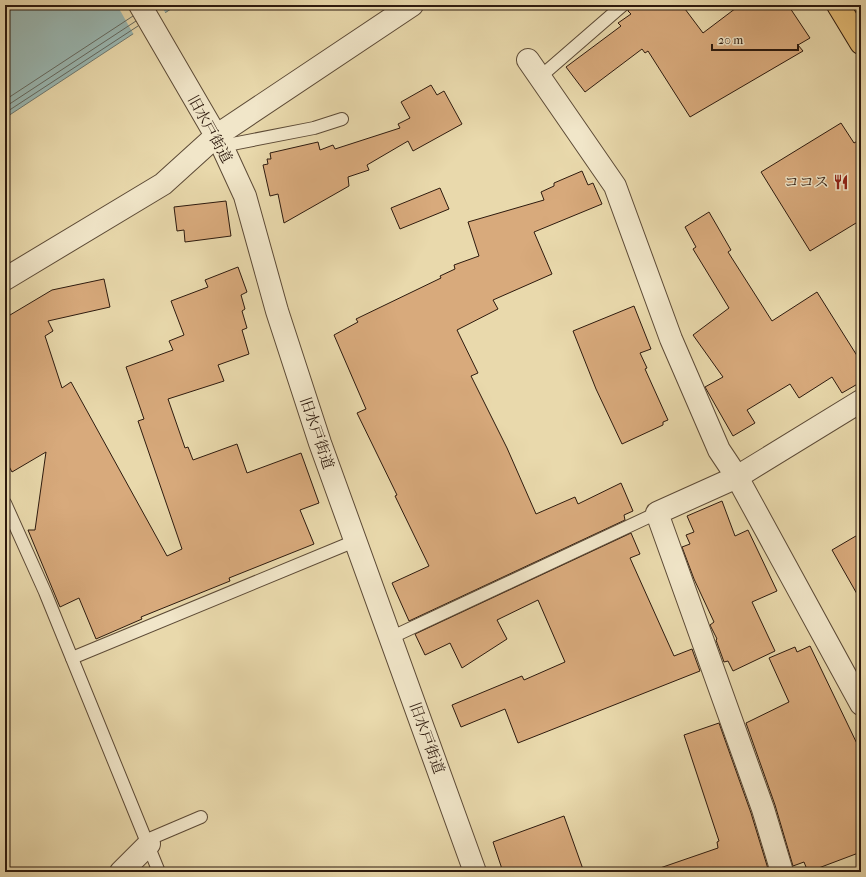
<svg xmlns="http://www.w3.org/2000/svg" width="866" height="877" font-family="'IM FELL French Canon','Noto Serif JP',serif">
	<rect width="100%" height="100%" fill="#e9d9ac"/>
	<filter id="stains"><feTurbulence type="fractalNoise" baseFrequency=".005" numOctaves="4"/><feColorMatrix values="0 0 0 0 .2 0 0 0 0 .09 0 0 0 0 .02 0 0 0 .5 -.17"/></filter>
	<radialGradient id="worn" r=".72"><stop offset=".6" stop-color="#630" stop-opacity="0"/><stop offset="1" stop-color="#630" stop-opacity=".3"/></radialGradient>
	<polygon fill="#9ab8b3" stroke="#6e7971" points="5,5 177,5 5,118"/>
	<polygon fill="#e9d9ac" points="117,5 161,5 166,14 134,35"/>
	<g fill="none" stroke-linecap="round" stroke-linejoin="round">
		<g stroke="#646960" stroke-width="1">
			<polyline points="5,100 133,16"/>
			<polyline points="5,107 136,21"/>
			<polyline points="5,113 138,26"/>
		</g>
	</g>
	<g fill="#d8aa7c" stroke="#2d1a0e">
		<polygon points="630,5 682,5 703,33 740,5 788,5 810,38 798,45 803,51 690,117 648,51 645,53 642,49 585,92 566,67 621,26 618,23 631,14 628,11"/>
		<polygon points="431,85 437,95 444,91 462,124 413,151 408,141 367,165 369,170 348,177 349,186 284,223 278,194 270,196 263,165 268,164 267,159 271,159 270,153 318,142 320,150 333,145 335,149 400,128 398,124 410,118 401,102"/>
		<polygon points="841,123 854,143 861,139 861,220 810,251 761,172"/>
		<polygon points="582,171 588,185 593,183 602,204 534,232 552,274 493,300 498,309 457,330 478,373 471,376 507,448 536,514 575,497 578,504 621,483 633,511 624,515 625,520 409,621 392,583 429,566 395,496 397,495 357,413 366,409 334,335 358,322 356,319 441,278 440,276 455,269 454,265 479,256 468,222 544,200 541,192 554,186 554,183"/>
		<polygon points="440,188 449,209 400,229 391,208"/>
		<polygon points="226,201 231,236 185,242 184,230 177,231 174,207"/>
		<polygon points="709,212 731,250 728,252 772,321 817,292 861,362 861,382 842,393 832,377 799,398 790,384 747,410 755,423 733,436 705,387 723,377 693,335 729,308 693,249 696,247 685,227"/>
		<polygon points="238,267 247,292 241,295 245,309 242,311 247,328 242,330 249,354 218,365 224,381 168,399 185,448 188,447 193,460 237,444 247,473 301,453 319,503 300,510 314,544 229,578 230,581 141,617 142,619 96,639 79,598 60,607 28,530 35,530 46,452 12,472 5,459 5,318 52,290 104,279 110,307 48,321 53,331 45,336 62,388 71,382 167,556 182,549 138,421 144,419 126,367 173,350 169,341 184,335 171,301 208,287 205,280"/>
		<polygon points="634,306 651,349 640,353 647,368 645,369 668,420 663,422 663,425 622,444 596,389 573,331"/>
		<polygon points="722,501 735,536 748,530 777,591 752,602 775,651 733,671 728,661 724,662 716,640 717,639 710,625 714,622 694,579 682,547 690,544 686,535 694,532 687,516"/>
		<polygon points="631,533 640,554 630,558 674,656 692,649 700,671 518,743 505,709 461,727 452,705 522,676 524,680 565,662 538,600 497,620 507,639 462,668 450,643 425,655 415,634"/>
		<polygon points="861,533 861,601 832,550"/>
		<polygon points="810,646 861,752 861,852 808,872 804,862 793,866 775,805 746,723 789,702 769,658 795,647 797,652"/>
		<polygon points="719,723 751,813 769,872 660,872 660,868 718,848 717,842 719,841 684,735"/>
		<polygon points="564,816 584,872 503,872 493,842"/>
	</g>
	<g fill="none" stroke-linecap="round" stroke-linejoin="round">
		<g stroke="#5c4a36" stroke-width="14">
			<g id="service">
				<polyline points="540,77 623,5"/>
				<polyline points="222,146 314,128 342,119"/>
				<polyline points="5,503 45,592 159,872"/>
				<polyline points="390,638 657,513"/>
				<polyline points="72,658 355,541"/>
				<polyline points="147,840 201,817"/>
			</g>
		</g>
		<g stroke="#5c4a36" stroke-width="24">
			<g id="minor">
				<polyline points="528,60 615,186 671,339 719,450 737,477 861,704"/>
				<polyline points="5,279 163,184 216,136 412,5"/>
				<polyline points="121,872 149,844"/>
				<polyline points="782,872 763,809 657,513 737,477 861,401"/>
			</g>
		</g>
		<g stroke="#5c4a36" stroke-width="24">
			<polyline id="tertiary" points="140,5 222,146 245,196 277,311 320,443 475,872"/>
		</g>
		<g stroke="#2d1a0e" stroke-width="24">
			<polyline id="trunk" points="838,5 861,43"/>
		</g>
		<use href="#service" stroke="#f1e6c9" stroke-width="12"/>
		<use href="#minor" stroke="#f1e6c9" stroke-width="22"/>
		<use href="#tertiary" stroke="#f1e6c9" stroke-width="22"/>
		<use href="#trunk" stroke="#e4bc76" stroke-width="22"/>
	</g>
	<defs>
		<g id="restaurant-bare" transform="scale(1.2)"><path d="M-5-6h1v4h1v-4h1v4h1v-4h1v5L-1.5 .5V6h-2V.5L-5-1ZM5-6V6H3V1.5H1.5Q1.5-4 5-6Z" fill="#8f2418" stroke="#f1e6c9" stroke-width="2.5" paint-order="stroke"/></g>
	</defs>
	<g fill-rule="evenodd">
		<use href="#restaurant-bare" x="841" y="182"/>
	</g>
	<g text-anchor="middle" stroke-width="3" stroke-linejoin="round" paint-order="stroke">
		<g font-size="15" fill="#2d1a0e" stroke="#f1e6c9">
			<text transform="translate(210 129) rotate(61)" y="5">旧水戸街道</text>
			<text transform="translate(317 433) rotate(71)" y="5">旧水戸街道</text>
			<text transform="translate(427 738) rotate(70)" y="5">旧水戸街道</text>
		</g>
		<g font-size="15" fill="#2d1a0e" stroke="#f1e6c9" text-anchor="end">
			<text x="829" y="187">ココス</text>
		</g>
	</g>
	<rect width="866" height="877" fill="none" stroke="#e9d9ac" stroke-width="20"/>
	<rect x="6" y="6" width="854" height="865" fill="none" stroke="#2d1a0e" stroke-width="2"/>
	<rect x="10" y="10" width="846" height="857" fill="none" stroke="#2d1a0e"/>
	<path d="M712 44v6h86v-6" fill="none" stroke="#2d1a0e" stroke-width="2"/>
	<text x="718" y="44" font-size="12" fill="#2d1a0e" stroke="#f1e6c9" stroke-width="3" paint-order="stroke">20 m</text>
	<rect width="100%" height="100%" filter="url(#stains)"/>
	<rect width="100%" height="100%" fill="url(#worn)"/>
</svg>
